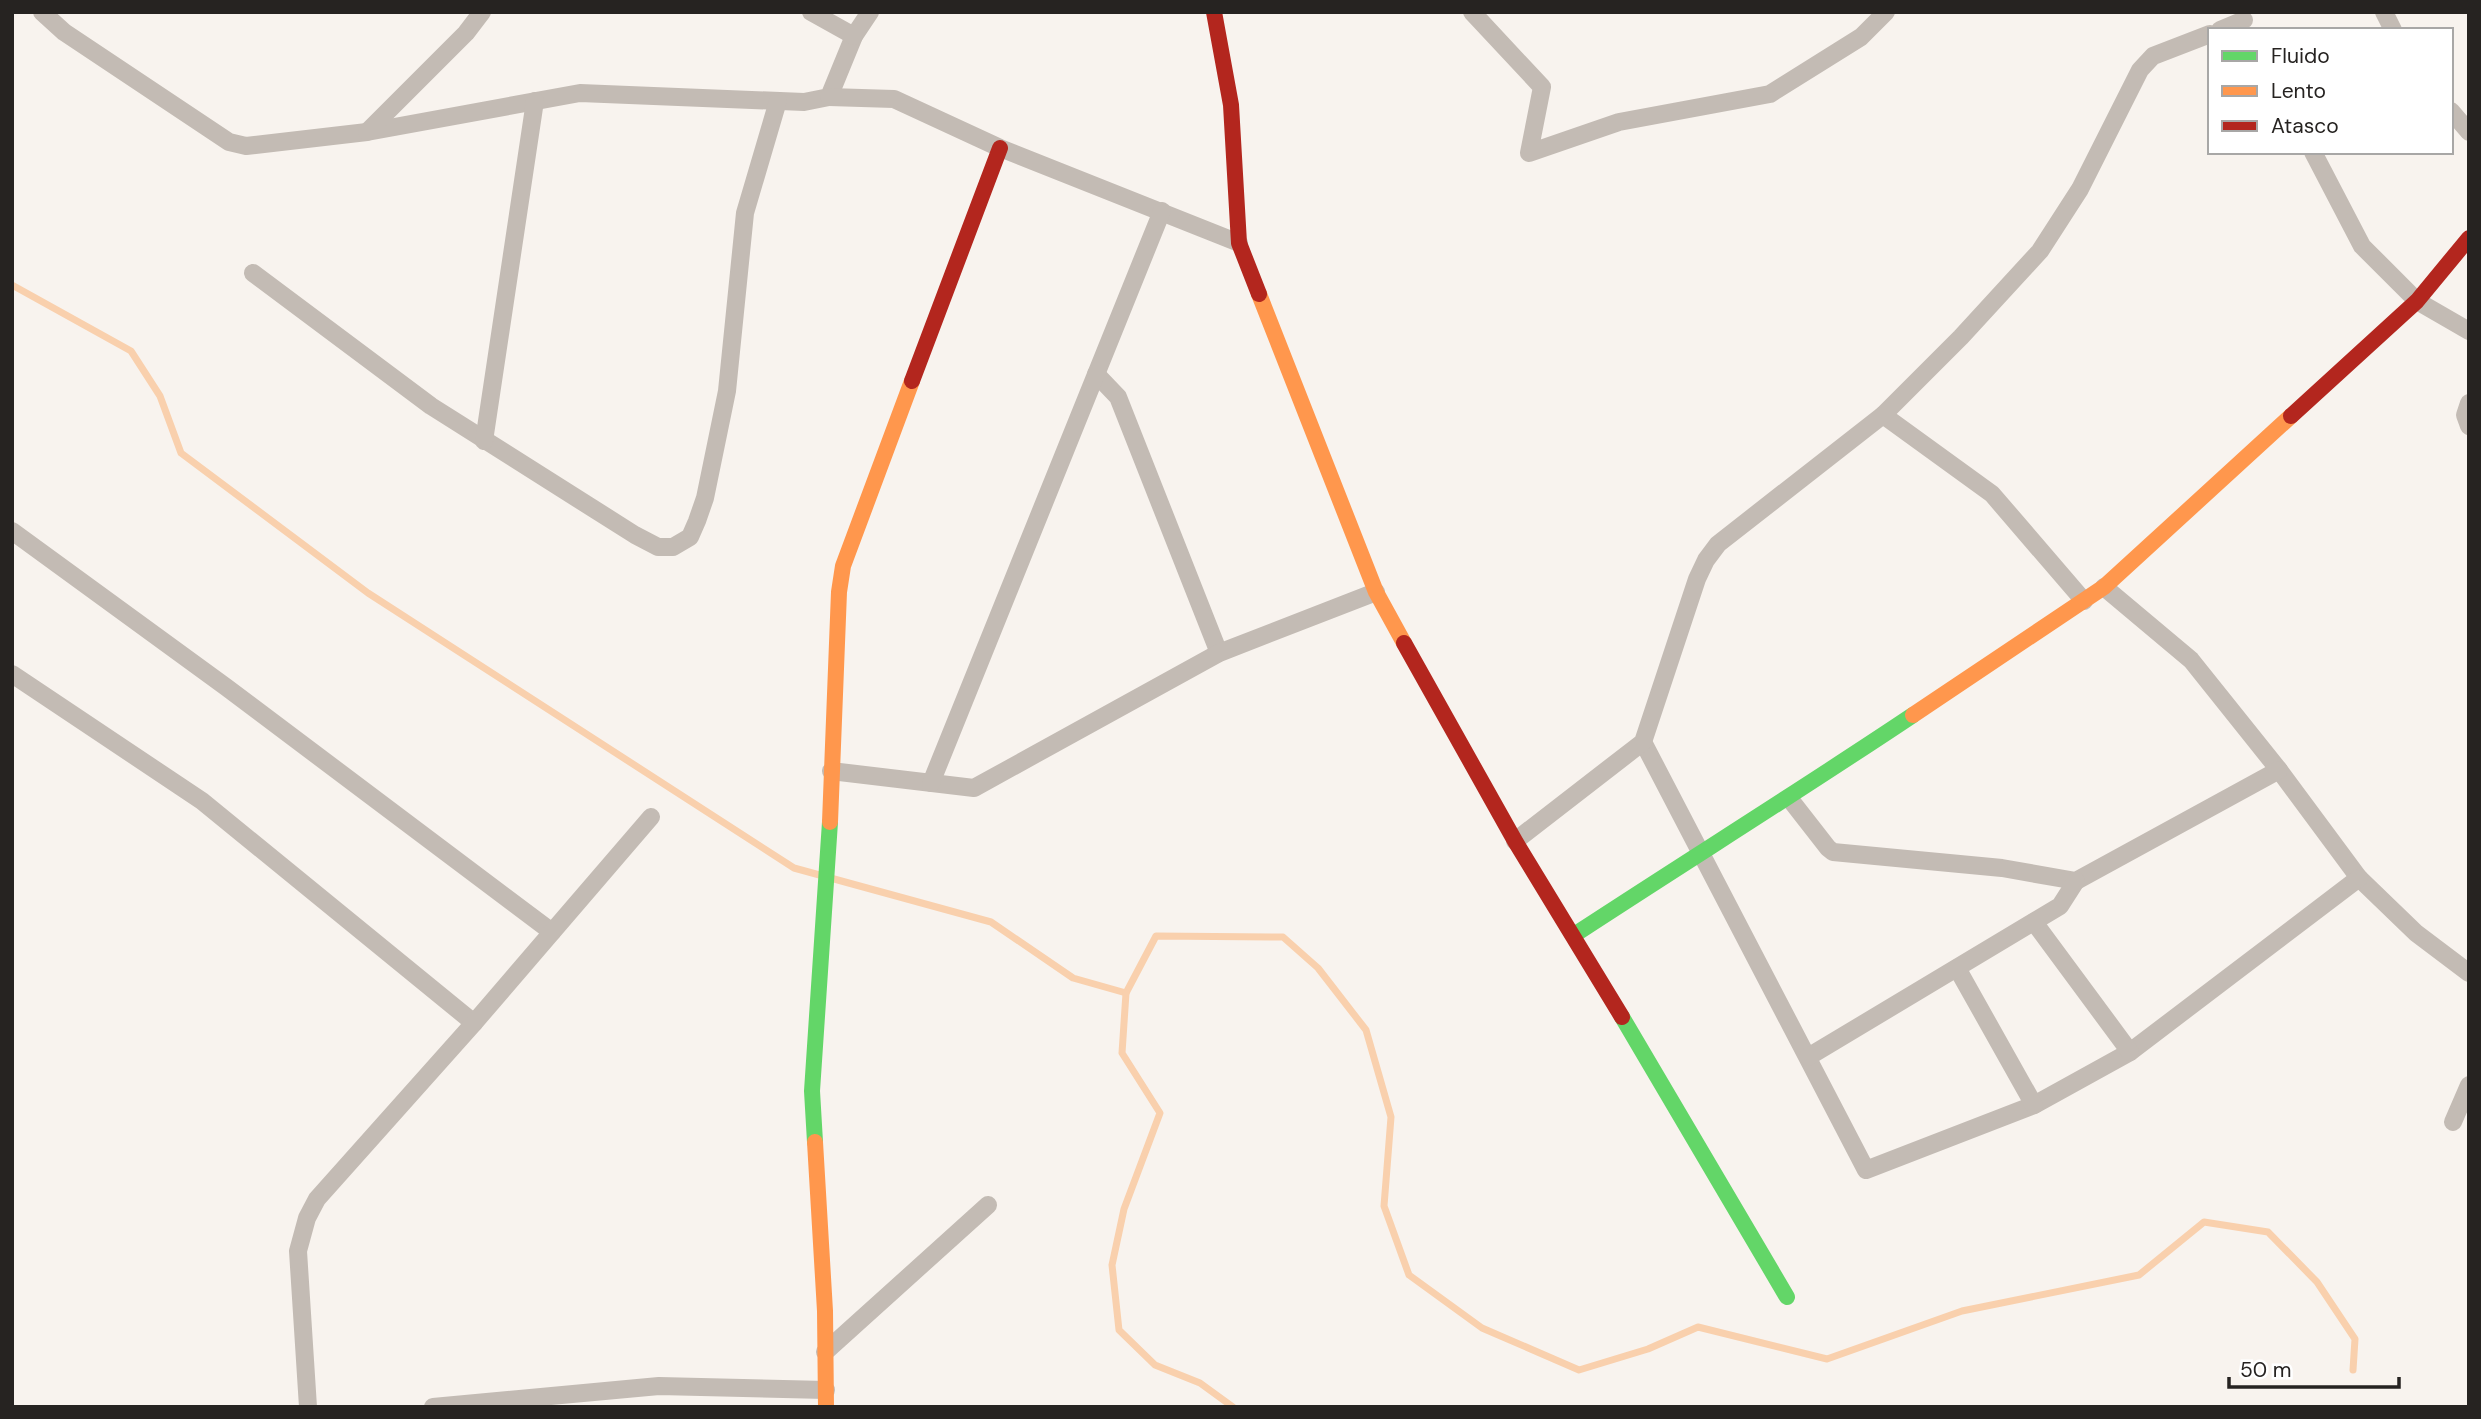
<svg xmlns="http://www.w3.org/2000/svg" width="2481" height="1419" font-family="'DM Sans',sans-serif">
	<rect width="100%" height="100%" fill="#f8f3ee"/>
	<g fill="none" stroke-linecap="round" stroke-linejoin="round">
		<g stroke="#f9d0ad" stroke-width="7">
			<polyline points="12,285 131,351 160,396 181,453 368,593 794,868 991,922 1073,978 1126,993 1156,936 1283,937 1318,968 1366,1030 1391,1117 1384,1206 1409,1275 1482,1328 1579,1370 1648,1349 1698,1327 1827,1359 1962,1311 2139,1275 2204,1222 2268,1232 2317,1282 2355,1339 2353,1370"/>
			<polyline points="1126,993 1122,1053 1160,1113 1124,1209 1112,1265 1119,1330 1155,1365 1200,1383 1233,1407"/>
		</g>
		<g stroke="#c3bbb4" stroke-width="18">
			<polyline points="42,12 64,32 229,142 246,146 367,132 580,93 804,102 829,97 854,36 870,12"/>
			<polyline points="811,12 854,36"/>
			<polyline points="1472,12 1542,87 1529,153 1619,122 1770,94 1861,37 1886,12"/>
			<polyline points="2384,12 2393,30"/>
			<polyline points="2220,30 2244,20"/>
			<polyline points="829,97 894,99 1000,148 1239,243"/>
			<polyline points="2451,111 2469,132"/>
			<polyline points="367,132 466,33 482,12"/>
			<polyline points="2313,152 2362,246 2417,301 2469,331"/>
			<polyline points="253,273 431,406 635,535 658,547 673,547 690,537 697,521 705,498 727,391 745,213 778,101"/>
			<polyline points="1096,374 1118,397 1219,653"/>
			<polyline points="2469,403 2465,415 2469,426"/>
			<polyline points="1883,415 1992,494 2084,601"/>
			<polyline points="484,441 535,101"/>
			<polyline points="12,531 226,687 552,932"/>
			<polyline points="2104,587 2191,660 2279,770 2359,878 2416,933 2469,973"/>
			<polyline points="12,674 202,801 474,1023"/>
			<polyline points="1643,742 1866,1170 2034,1105 2130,1052 2359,878"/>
			<polyline points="831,771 974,788 1219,653 1376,592"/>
			<polyline points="931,783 1162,211"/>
			<polyline points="1789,798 1828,848 1833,852 2002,868 2076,881 2279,770"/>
			<polyline points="1515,841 1643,742 1697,579 1706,560 1718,544 1883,415 1961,337 2040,251 2080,189 2140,70 2153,56 2210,34"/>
			<polyline points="2034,922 2130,1052"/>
			<polyline points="1957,968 2034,1105"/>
			<polyline points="1808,1057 2060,906 2076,881"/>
			<polyline points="2453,1122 2469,1085"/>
			<polyline points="825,1352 988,1205"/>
			<polyline points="308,1407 298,1251 307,1218 317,1199 474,1023 651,817"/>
			<polyline points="433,1407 659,1386 826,1390"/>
		</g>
		<g stroke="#63d668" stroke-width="16">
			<path d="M1574,935c113,-74 227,-145 339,-220"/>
			<polyline points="1622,1017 1787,1297"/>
			<polyline points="815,1142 812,1091 830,822"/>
		</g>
		<g stroke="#ff974d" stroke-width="16">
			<polyline points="1259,294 1376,592 1404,643"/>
			<polyline points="1913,715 2104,587 2291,416"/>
			<polyline points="830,822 839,592 843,566 912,381"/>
			<polyline points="815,1142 825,1311 826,1407"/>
		</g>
		<g stroke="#b3261e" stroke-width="16">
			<polyline points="1214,12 1231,105 1239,243 1259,294"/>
			<polyline points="912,381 1000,148"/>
			<polyline points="2291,416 2417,301 2469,238"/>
			<polyline points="1404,643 1515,841 1622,1017"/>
		</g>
	</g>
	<rect width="2481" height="1419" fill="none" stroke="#262321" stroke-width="28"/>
	<rect x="2208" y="28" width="245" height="126" fill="#ffffff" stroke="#a8a7a6" stroke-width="2"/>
	<rect x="2222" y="51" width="35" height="10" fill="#63d668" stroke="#a8a7a6" stroke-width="2"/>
	<text x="2271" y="63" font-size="21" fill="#262321">Fluido</text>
	<rect x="2222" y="86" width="35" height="10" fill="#ff974d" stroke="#a8a7a6" stroke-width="2"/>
	<text x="2271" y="98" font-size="21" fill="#262321">Lento</text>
	<rect x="2222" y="121" width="35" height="10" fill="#b3261e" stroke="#a8a7a6" stroke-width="2"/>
	<text x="2271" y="133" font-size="21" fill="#262321">Atasco</text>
	<path d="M2229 1377v10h170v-10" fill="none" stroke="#262321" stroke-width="3.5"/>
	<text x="2240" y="1377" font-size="21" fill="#262321" stroke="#ffffff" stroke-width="5" paint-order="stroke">50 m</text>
</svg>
